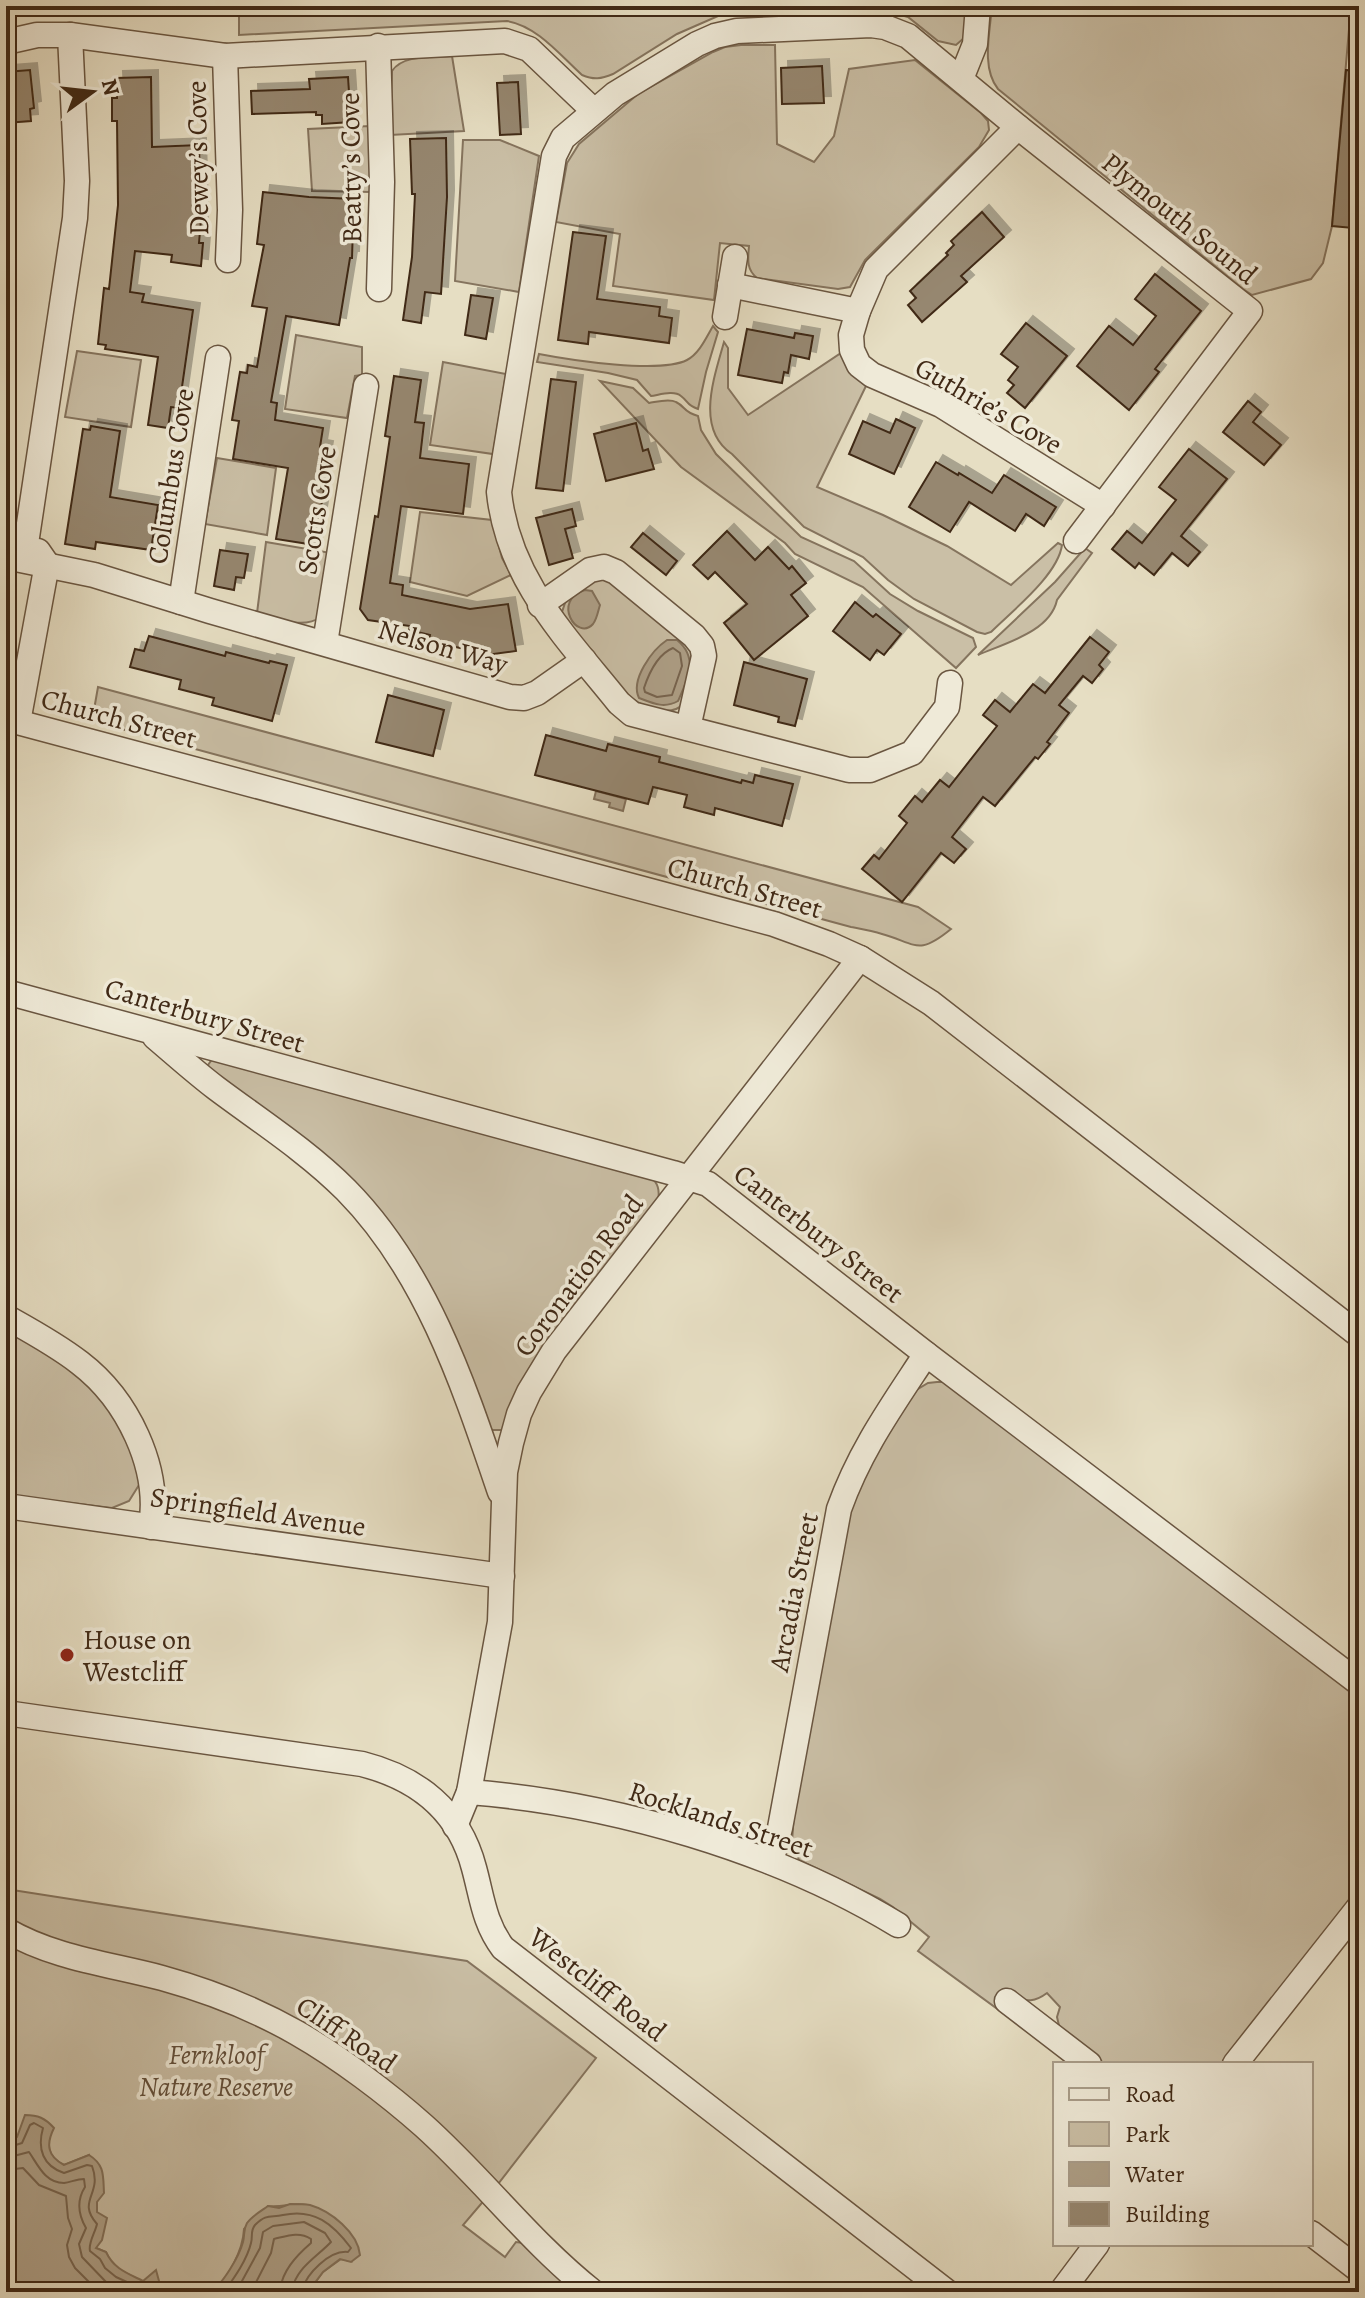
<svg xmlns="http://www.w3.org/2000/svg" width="1365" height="2298" font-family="Alegreya,serif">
	<defs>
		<filter id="shadow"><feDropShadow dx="7" dy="-7" stdDeviation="0" flood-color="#0004"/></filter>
	</defs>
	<rect width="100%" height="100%" fill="#e6dec3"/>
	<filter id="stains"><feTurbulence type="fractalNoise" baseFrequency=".0025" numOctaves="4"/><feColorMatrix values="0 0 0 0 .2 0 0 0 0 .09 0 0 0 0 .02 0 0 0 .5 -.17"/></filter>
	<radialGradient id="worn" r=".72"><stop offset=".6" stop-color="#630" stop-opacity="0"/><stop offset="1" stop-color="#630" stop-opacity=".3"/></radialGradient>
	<g fill="#cabfa6" stroke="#85745e" stroke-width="2">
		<path d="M239,6h729l-4,32 -8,7 -18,-4 -30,-24 -26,-7 -164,6 -41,18 -64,40c-12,5 -19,6 -31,1 -22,-20 -45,-49 -75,-54l-268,14z"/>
		<path d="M992,6h359l-19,220 -9,37 -12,16 -59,16 -9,-6 -245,-200c-17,-21 -8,-57 -6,-83z"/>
		<path d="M741,45h34l2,99 37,18 20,-26 15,-67 66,-9 66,53 7,8 1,9 -10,17 -114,113 -15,27 -12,2 -81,-11c-11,-9 -9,-19 -8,-32l-29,-3 -6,57 -101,-14 7,-52 -64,-12 11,-59 12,-19 59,-50 75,-42 12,-5z"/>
		<path d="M452,56l12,75 -74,4 2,-64c11,-17 41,-13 60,-15z"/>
		<polygon points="370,126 372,192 312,191 308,129"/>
		<polygon points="463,140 500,140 539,156 519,292 455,281"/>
		<path d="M713,326l5,6 -12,40 -8,37c-12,-4 -9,-7 -17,-13 -7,-6 -22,-1 -30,0l-14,-16 -29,-7 -71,-11 2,-8c31,6 121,20 148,6 12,-6 19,-22 26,-34z"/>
		<polygon points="296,335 362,347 362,375 355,376 347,418 285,409"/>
		<path d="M724,342l4,6v40l20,27 93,-62 16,25 9,8 -49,101 66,28 64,31 64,39 47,-42 4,2c-4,30 -50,66 -71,87l-6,2 -8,-2 -63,-33 -26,-19 -25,-23 -59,-30 -72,-73c-37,-25 -18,-76 -8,-112z"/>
		<polygon points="77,351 141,360 131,427 65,417"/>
		<polygon points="443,362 506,374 493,454 430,445"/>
		<path d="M600,381l33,7 16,15c7,-1 20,-5 27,-1 10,5 7,10 22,14l3,14 15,24 85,83 53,24 36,33 28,17 55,27 3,9 -20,21 -93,-81 -68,-33 -10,-11 -104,-76z"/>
		<polygon points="217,458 276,468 267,535 205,524"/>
		<polygon points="420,512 492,520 502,558 511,575 467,596 410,582"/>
		<path d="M266,542l65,11 -10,64c-19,13 -44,1 -64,-4z"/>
		<path d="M1085,548l7,5 -35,47c-7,32 -52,43 -79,55l77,-73z"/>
		<path d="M603,574l85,66 8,16 -13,48c-13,15 -44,2 -56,-10 -22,-22 -41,-48 -62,-72l-3,-10 5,-15z"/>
		<path d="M98,687l820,220 33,22c-33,27 -34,15 -69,5 -10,-3 -21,-5 -31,-7l-759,-206z"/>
		<path d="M213,1058l437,118c8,7 10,14 8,25l-156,229h-10l-4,-4 -27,-70 -163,-222 -87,-62 -3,-7z"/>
		<polygon points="6,1328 69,1366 108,1404 139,1467 139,1485 129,1501 112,1508 6,1495"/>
		<path d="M937,1382h8l15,7 399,306v198l-137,171h-117l-45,-34 -3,-13 3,-10 -13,-14c-12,9 -20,9 -33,4l-11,16 -85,-62 11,-14 -36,-30 -13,-8 -81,-39 -7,-18 2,-29 53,-293 18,-51 48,-77 15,-9z"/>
		<path d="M6,1889l461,72 129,97 -98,126 -35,41 42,32 11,-15 7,1 59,49h-274l15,-20 18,-13 10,2c-9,-14 -28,-54 -44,-56 -14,-3 -25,3 -39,1l-24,23c-1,21 -16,51 -33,63h-49l-42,-22 -9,-7 -5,-11 -10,-4v-46l-7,-47 -25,10c-13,-7 -16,-13 -15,-27l-32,-1 -11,4z"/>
	</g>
	<g fill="#aea088" stroke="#82705a" stroke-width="2">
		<path d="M585,590l7,1 8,14c-2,6 -3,14 -7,19 -16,18 -42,-24 -8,-34z"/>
		<path d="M667,640h10c22,18 11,39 1,61 -14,8 -26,2 -39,-3 -9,-18 13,-48 28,-58z"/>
		<polygon points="596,791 626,799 623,811 609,807 610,803 594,799"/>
		<path d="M25,2115c13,0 20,3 29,13 -8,16 -7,28 10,37l25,-10c16,10 14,21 15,38l-7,9v10l10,6 -5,22 -6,8 10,4c8,17 21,21 37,29l13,-11 6,22h-156v-151l11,-4z"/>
		<path d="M290,2204c7,0 14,0 20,1 21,6 48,28 50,50l-9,7 -11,-3 -17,13 -15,20h-97c12,-9 28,-35 32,-50 2,-8 0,-12 4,-19 5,-7 14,-12 21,-17l11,2z"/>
	</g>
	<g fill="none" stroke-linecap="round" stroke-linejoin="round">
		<g stroke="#77644f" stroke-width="2">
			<path d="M673,648l7,5 2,13 -10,29 -15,2 -12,-5 -1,-4c5,-15 14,-34 29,-40z"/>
			<path d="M6,2148l16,-5 8,-18 4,-2 9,5c-6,21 0,38 21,45l23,-8 5,1c11,29 -16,34 5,58 -2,9 -9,19 -7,27l10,8 5,9 11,9 24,11h10l3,4"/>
			<path d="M6,2158l23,-6c9,13 16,31 35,31 7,-1 13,-4 20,-4l1,8c-9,14 -7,27 1,41l-7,16 3,13 26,27 16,8"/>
			<polyline points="6,2170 23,2168 39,2185 66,2196 68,2218 72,2229 67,2245 69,2257 75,2268 99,2292"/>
			<path d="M224,2292c10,-14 23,-32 27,-49 2,-7 -1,-12 4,-18 12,-12 16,-7 28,-10 31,-7 50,9 68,33l-3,4c-18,-2 -43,22 -46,40"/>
			<path d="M236,2292l24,-44 3,-16 10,-6 31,-4 21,11 6,9c-14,15 -37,27 -39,50"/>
			<path d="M251,2292l20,-39 3,-14c13,-3 25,-8 37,0v4c-15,13 -30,29 -31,49"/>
		</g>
	</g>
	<g fill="#968770" stroke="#402916" stroke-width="2" filter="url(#shadow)">
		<polygon points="822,66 824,103 782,104 781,68"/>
		<polygon points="30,70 34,108 30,109 31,121 6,123 6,72"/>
		<polygon points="1346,70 1359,71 1359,167 1353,228 1332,226"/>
		<polygon points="151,77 152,147 199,145 201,220 199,243 203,243 201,266 171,262 172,255 135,251 130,292 144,294 142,302 193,310 179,408 171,407 168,428 148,425 158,357 105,349 106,345 98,344 104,288 109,289 118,205 117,121 112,121 112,98 117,98 116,78"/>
		<polygon points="348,77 351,122 322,124 322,115 316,115 316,112 252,114 251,91 310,89 309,79"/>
		<polygon points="518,82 521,134 500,135 497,83"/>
		<polygon points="446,138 447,197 441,294 425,292 421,323 403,320 412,257 415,194 412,194 410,139"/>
		<polygon points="263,192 309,197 354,199 352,258 350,258 339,325 286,316 271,402 277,403 275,420 323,428 320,447 326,448 319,488 324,489 315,545 276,539 288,468 233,459 239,421 232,420 240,372 247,373 248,365 257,367 267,308 252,306 264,245 257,244"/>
		<polygon points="982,212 1004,237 961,276 967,282 922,322 908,305 916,298 910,291 948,255 946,253 954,245 951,241"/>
		<polygon points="573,232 606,236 597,299 660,307 659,316 672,318 669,343 589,332 588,344 558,340"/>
		<polygon points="1155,274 1201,311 1155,369 1159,372 1129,410 1077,366 1109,326 1133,345 1156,316 1135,299"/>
		<polygon points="471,295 493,298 486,339 465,335"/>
		<polygon points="1026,323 1067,356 1025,408 1007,393 1014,385 1008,380 1018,367 1001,354"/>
		<polygon points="747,329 794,338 795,333 813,336 809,359 791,355 788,373 784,372 782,383 738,375"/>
		<polygon points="394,376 421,380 415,422 424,423 420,458 469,464 463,514 401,506 390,583 403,585 402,595 470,609 508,604 516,651 479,656 478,652 429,641 430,635 409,630 410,626 368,620 360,609 375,516 378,517 390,437 385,436"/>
		<polygon points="551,379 576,382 563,491 536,488"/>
		<polygon points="1248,401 1261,412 1253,422 1281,445 1264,465 1223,432"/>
		<polygon points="896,419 915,428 894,474 849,454 863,421 890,433"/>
		<polygon points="636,423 643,451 648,449 654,469 606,481 594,434"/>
		<polygon points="91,426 120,431 110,497 158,505 151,550 96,542 95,549 65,544 83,429 90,430"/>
		<polygon points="1189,449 1227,479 1181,536 1200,552 1188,566 1172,553 1154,575 1139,563 1135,568 1112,549 1127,531 1142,543 1176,500 1159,487"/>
		<polygon points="936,462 958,475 959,473 992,493 1004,475 1056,507 1044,526 1026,514 1015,531 969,502 950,532 909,507"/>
		<polygon points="572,509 576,526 565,529 573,558 549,565 536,518"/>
		<polygon points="727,531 755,560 768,547 789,569 792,566 806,583 791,595 808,616 754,660 724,623 747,604 715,572 708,579 693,565"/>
		<polygon points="643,533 677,561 666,575 631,547"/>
		<polygon points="220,550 248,554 244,578 236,577 234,590 214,586"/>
		<polygon points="855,602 873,617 876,614 901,634 884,655 877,650 870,660 833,631"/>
		<polygon points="149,636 225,656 226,652 269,663 270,661 287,665 272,721 212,705 214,698 179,689 181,680 130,667 135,649 144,651"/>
		<polygon points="1090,637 1109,652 1099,665 1103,669 1092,683 1083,676 1059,705 1069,713 1047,742 1050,744 1038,759 1035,757 995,806 983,797 952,837 966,849 954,863 941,853 902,902 862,869 874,855 879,859 907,823 899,816 915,796 922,802 940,780 949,787 997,726 983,715 995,700 1010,712 1033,684 1045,693"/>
		<polygon points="744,662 807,679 795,726 778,722 779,717 734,705"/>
		<polygon points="388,695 444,710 433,756 376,742"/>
		<polygon points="546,735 606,751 608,744 660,757 659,762 741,783 742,780 753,783 755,775 793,784 782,826 715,808 714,815 684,807 687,795 653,787 648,804 535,775"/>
	</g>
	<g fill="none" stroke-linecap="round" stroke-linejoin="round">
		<g stroke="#6a5641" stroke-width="27">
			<g id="minor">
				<polyline points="6,42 37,35 70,35 225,56 505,41 529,49 594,111"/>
				<polyline points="378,46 382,182 379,289"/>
				<polyline points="225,56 230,210 228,260"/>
				<polyline points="961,79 975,44 978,6"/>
				<polyline points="1018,127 876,269 858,311 851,335 852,350 859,365 872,375 941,405 1103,506"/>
				<polyline points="730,285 858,311"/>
				<polyline points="725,317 735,257"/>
				<polyline points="6,556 27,537 75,218 77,181 70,35"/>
				<polyline points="6,557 94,575 210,611 510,697 524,698 537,693 584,660"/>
				<polyline points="181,602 218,358"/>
				<polyline points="540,605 590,570 604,567 616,572 694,636 702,646 704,656 688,728"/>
				<polyline points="325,643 366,386"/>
				<path d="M950,683l-3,24 -35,46 -42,17h-21l-217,-56 -13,-11c-52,-65 -111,-123 -120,-211l55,-336 9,-18 52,-44 82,-50 18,-8 22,-5 134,-6 14,2 23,9 110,91 232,184 -174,230"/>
				<polyline points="6,719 774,924 829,944 860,958 931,1003 1359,1335"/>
				<polyline points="18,722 47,564 38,551"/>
				<polyline points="6,992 673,1173 708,1184 926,1354 1359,1683"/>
				<path d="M155,1037c20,17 40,35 61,51 44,33 91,63 130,102 81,82 118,196 154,302"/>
				<path d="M6,1317c25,14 51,28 74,46 47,36 81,104 71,164"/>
				<polyline points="6,1506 502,1576"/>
				<path d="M6,1713l356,51c55,14 97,46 112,104 8,29 10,55 29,80l444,344"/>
				<path d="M469,1792c143,11 306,58 429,133"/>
				<polyline points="455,1826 469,1792 500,1622 505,1472 511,1443 519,1414 529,1392 554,1351 860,958"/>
				<path d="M771,1862l9,-34 59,-319c21,-59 53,-103 87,-155"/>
				<path d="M6,1930c48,28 103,34 156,48 47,13 93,31 135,55 42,24 91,61 127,93 59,53 107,117 169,166"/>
				<polyline points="1007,2001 1089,2064"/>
				<polyline points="1235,2064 1359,1907"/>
				<polyline points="1311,2233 1359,2270"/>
				<polyline points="1061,2292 1097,2244"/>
			</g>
		</g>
		<use href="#minor" stroke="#efead8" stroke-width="24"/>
	</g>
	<circle fill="#8f2418" stroke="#efead8" stroke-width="3" cx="67" cy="1655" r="8"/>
	<g text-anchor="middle" stroke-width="7" stroke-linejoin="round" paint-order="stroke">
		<g font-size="28" fill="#402916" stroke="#efead8">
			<text transform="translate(197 158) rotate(-91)" y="10">Dewey’s Cove</text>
			<text transform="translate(350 168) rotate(-91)" y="10">Beatty’s Cove</text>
			<text transform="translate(1180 218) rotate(39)" y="10">Plymouth Sound</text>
			<text transform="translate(989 405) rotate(30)" y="10">Guthrie’s Cove</text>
			<text transform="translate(170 476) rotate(-81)" y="10">Columbus Cove</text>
			<text transform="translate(316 510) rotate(-81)" y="10">Scotts Cove</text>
			<text transform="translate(443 646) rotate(16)" y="10">Nelson Way</text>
			<text transform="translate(119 718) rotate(15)" y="10">Church Street</text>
			<text transform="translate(745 887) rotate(16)" y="10">Church Street</text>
			<text transform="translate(205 1015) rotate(16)" y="10">Canterbury Street</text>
			<text transform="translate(819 1233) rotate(38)" y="10">Canterbury Street</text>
			<text transform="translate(578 1275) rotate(-53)" y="10">Coronation Road</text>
			<text transform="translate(258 1511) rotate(8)" y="10">Springfield Avenue</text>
			<text transform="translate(793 1592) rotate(-79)" y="10">Arcadia Street</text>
			<text transform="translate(721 1819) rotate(18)" y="10">Rocklands Street</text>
			<text transform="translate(598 1984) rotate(38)" y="10">Westcliff Road</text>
			<text transform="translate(347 2034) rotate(34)" y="10">Cliff Road</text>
		</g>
		<g font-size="28" fill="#402916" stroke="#efead8" text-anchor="start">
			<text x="83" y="1649">House on<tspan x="83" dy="32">Westcliff</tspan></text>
		</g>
		<g font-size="28" font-style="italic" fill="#624e3a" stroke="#efead8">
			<text x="216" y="2064">Fernkloof<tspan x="216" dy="32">Nature Reserve</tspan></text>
		</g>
	</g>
	<rect width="1365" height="2298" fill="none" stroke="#e6dec3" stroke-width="32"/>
	<rect x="8" y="8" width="1349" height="2282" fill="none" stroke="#402916" stroke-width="4"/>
	<rect x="16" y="16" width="1333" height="2266" fill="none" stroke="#402916" stroke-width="2"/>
	<rect x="1053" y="2062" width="260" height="184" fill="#efead8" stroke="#a99d8a" stroke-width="2"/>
	<rect x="1069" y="2088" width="40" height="12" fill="#efead8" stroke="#a99d8a" stroke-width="2"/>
	<text x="1125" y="2102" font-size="24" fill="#402916">Road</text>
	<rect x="1069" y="2122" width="40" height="24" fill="#cabfa6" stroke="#a99d8a" stroke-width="2"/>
	<text x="1125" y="2142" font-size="24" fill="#402916">Park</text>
	<rect x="1069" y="2162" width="40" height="24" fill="#aea088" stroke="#a99d8a" stroke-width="2"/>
	<text x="1125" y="2182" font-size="24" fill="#402916">Water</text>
	<rect x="1069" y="2202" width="40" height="24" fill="#968770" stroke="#a99d8a" stroke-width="2"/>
	<text x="1125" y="2222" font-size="24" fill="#402916">Building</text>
	<g transform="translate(92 92) rotate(75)" stroke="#efead8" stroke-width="6" paint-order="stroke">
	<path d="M0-6L14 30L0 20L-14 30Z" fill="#402916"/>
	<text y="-12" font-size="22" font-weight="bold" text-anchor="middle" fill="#402916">N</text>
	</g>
	<rect width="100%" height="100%" filter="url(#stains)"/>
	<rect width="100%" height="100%" fill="url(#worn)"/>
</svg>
